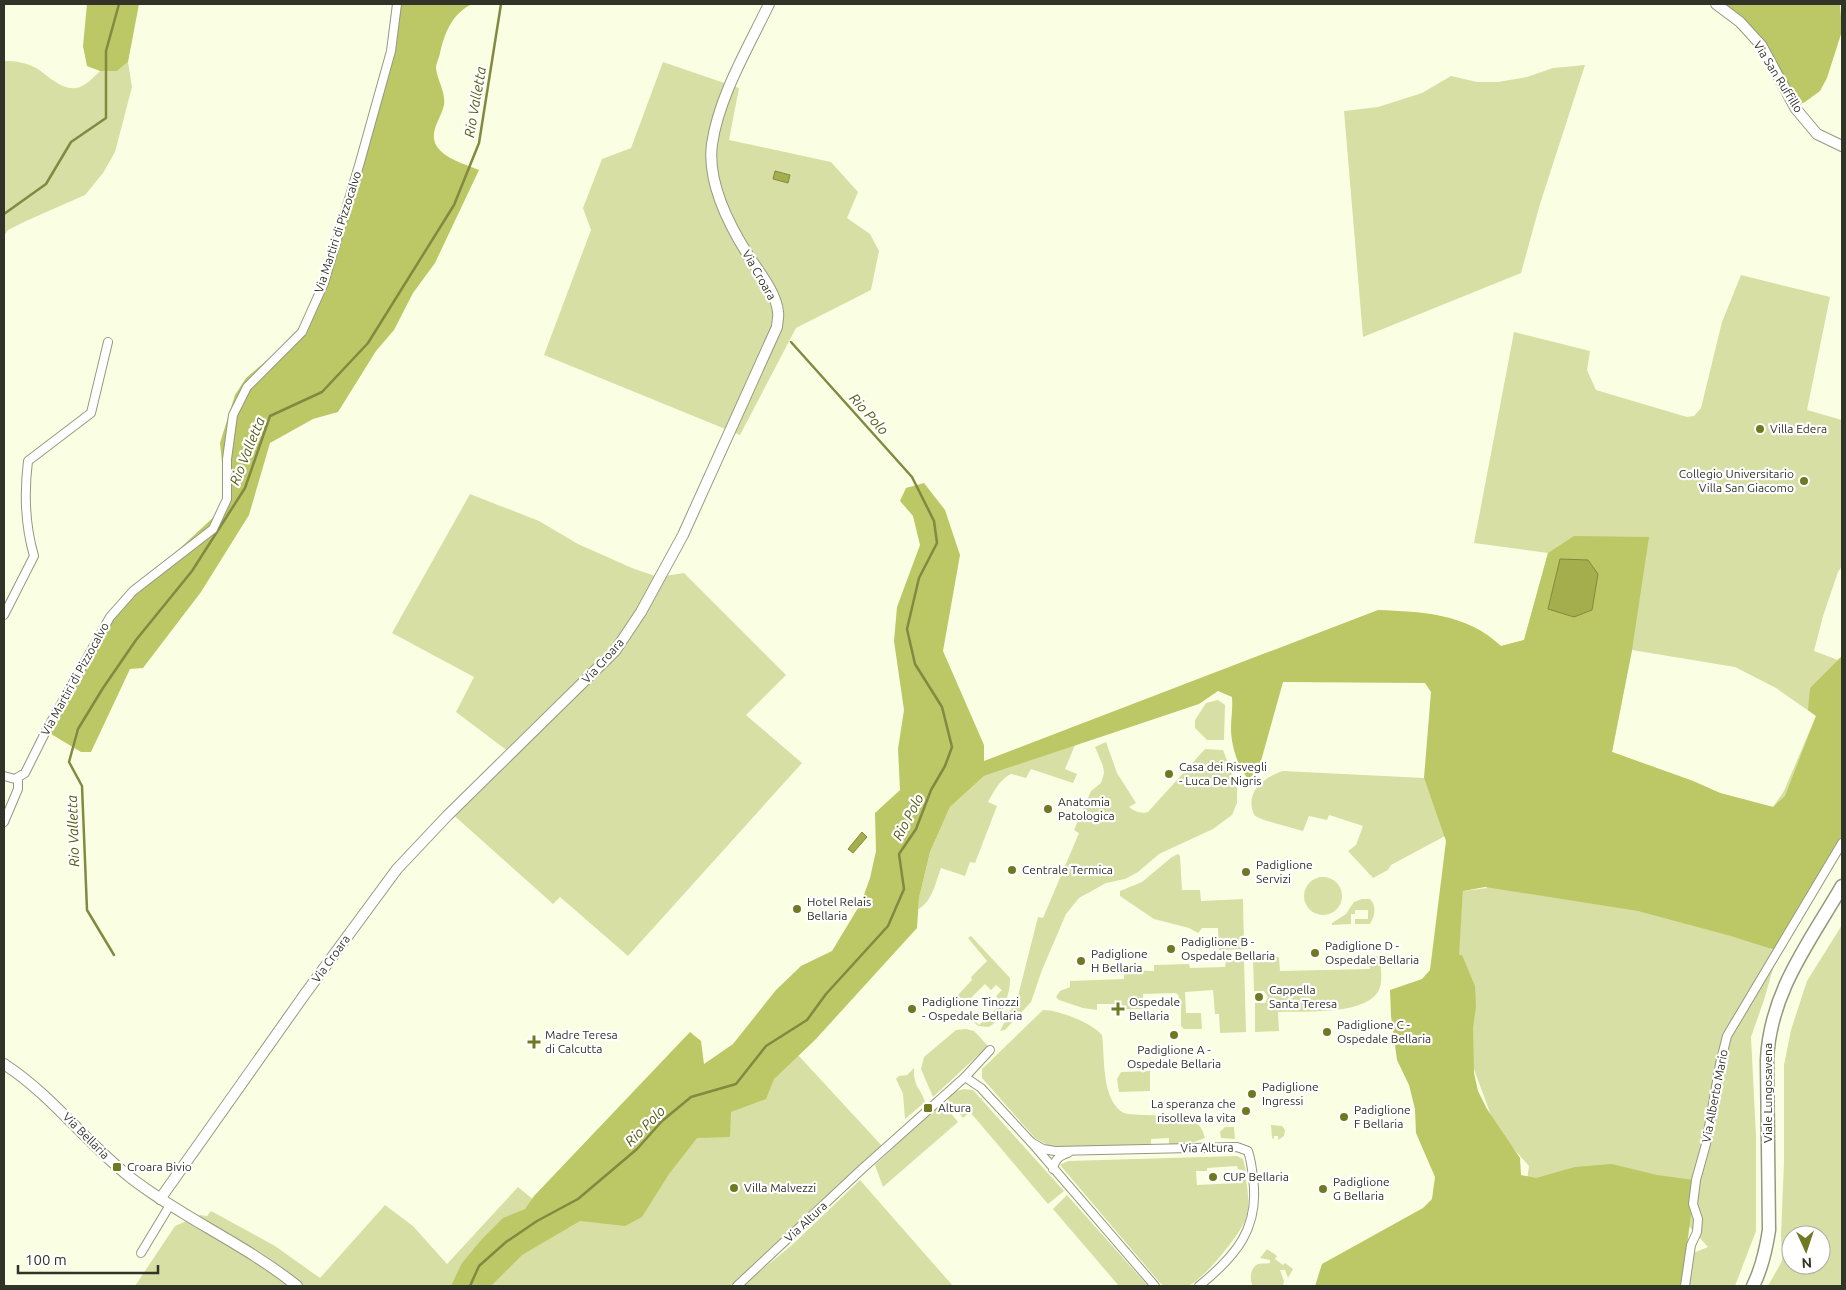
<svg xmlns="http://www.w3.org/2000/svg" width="1846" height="1290" font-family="Ubuntu,sans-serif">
	<rect width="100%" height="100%" fill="#faffe3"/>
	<g fill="#d8dfa4" fill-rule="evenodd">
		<path d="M4,61c11,0 20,1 30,6 5,2 9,6 13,9 24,18 33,16 53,-5h17l11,-9 4,25 -17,65 -12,21 -18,22 -59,26 -18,9 -4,6z"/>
		<polygon points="663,62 739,88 729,140 831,162 858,192 847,218 870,234 879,251 871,290 796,328 740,435 544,355 591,230 583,208 602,159 631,148"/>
		<polygon points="1585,65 1540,204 1521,273 1363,337 1344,111 1378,107 1422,93 1451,76 1477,82 1498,82 1527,77 1553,68"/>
		<path d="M1741,275l89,22 -23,113 35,10v146l-4,6 -15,44 -9,35 24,9 4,-4 -72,293 8,2 -14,49 -13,37 5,99v95l-21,55h-47l-50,-11 70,-28 -32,-35 -161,51 14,-97 -33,-37 -25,-68 -14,-85 6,-85 24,-3 14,-242 23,-6 24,-87 -74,-10 40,-211 76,19 -3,19 9,20 91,27 7,-1 7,-8 21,-86zM1632,650l103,17 41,21 40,28 -32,75 -11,16 -53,-14 -27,-12 -81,-29z"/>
		<polygon points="470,494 539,521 578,544 632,568 658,577 684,573 786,675 746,715 802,763 628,956 560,897 553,904 450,812 509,752 456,712 474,677 392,633"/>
		<polygon points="1218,700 1225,705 1224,740 1207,740 1195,728 1195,720 1206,703"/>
		<path d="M1106,742l11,31 19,30 -7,4c5,4 12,7 19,5l57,-63 18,1 14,37v16l-5,12 -19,14 -54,25 -21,18 -13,7 -19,4 -27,15 -13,16 -24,56 -11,32 -26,28 -5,1 18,-35 20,-79 5,1 36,-85 -5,-3 17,-39 10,-8 3,-10 -1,-7 -8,-19z"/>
		<path d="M1075,745l-10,24 12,5 -4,9 -42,-14 -5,9 -15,-4c-11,5 -17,17 -23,28l9,4 -22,57 -5,-1 -5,14 -24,-8c-5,13 -9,35 -23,41l1,-11 11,-46 20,-45 34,-31z"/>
		<path d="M1283,771l141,7 21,58 -54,29 -3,5 -15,8 -25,-27 8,-6 7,-19 -34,-11 -2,5 -18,-4 -6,15 -39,-11 -9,-4c-12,-22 8,-39 28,-45z"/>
		<polygon points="1178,854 1180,856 1182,890 1200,890 1201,901 1243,899 1244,949 1219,950 1218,928 1202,928 1198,933 1189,928 1154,919 1120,896 1120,891 1142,882 1172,857"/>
		<circle cx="1323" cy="896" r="19"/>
		<path d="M1362,899h8c7,8 5,16 0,25h-15v-5h13v-9h-13v4h-4v10l-19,1v-2l14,-9 8,-12z"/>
		<path d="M1842,925v361h-74l14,-25 -1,-26 3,-73v-97l7,-35 16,-49zM1791,1235h30v30h-30z"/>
		<path d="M971,936l39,42c1,13 -9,45 -22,49l-10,-1 -6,-6 1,-1 6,6 23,-22 -6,-7 6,-6 -6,-5 -5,5 -6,-6 -23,23 -5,-11 15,-16 -1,-3 16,-16 -19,-23z"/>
		<path d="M1371,956h9c0,9 3,22 0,31 -8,29 -78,24 -102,25l1,19 -24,1v-29h10l3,-6 -4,-6h-10l-1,-33 26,-1 1,14 90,-2z"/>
		<polygon points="1244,959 1246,1032 1220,1033 1219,1014 1215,1014 1213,990 1185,992 1186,1013 1201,1013 1202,1029 1184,1029 1181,1026 1181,1001 1177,1001 1179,996 1176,993 1143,994 1143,1009 1120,1009 1119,1004 1097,1004 1097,1010 1083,1008 1059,1000 1056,997 1060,991 1070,987 1070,981 1124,979 1124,970 1154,971 1154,965 1189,964 1190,968 1225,967 1226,960"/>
		<path d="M1043,1010c16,0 49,13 59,25 3,22 -1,66 22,78 7,3 51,2 62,3 11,4 16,11 19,22l-24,9h-12v-9l-18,1v8l-69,1 -31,-1 -16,-9 -53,-60v-9z"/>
		<polygon points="966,1029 974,1031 988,1046 933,1097 921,1069 924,1057 956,1030"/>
		<polygon points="786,1042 883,1147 734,1286 135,1286 175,1226 200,1215 207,1216 211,1211 275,1246 320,1278 385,1205 413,1226 447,1264 518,1187 535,1201"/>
		<path d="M914,1068c-1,19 7,20 11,34l-20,17 -2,-25 -7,-15 3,-3 8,-1z"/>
		<polygon points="1150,1071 1150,1091 1119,1092 1117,1079 1121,1072"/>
		<polygon points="964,1089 973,1090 1064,1191 1048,1204 970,1112 963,1118 946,1097 953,1092"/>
		<polygon points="942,1102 958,1122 883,1187 875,1165"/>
		<polygon points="1271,1125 1282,1126 1285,1130 1284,1136 1278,1140 1278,1136 1274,1136 1274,1139 1272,1138"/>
		<polygon points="1225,1127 1234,1127 1235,1139 1221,1138 1220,1132"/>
		<path d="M1237,1156l6,3 3,12 -8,-2 -1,-3 -30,2v3h-11l1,14 42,-2v-10l6,2c3,14 5,29 1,43 -5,16 -43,62 -58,68 -6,2 -22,1 -27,-2l-101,-119 8,-4z"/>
		<polygon points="860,1180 953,1286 742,1286 792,1245"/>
		<polygon points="1067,1195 1148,1286 1119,1286 1053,1209"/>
		<path d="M1267,1249l10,7 -2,3 8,6 2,-2 8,6 -5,9 -3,-8h-5l4,11 -1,5h-30c-4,-6 -3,-18 5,-22 3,-1 8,0 12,-1v-3l-10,-2z"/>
	</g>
	<g fill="#bcc765">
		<polygon points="87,4 139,4 128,62 117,71 100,71 87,66 83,46"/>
		<path d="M392,4h80c-20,10 -27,28 -32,49 -1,5 -4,11 -4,15 1,12 10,24 8,37 -3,14 -15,26 -8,40 8,14 29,19 43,25l-44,93 -22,30 -19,37 -18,21 -38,61 -25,7 -43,24 -21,72 -48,77 -58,76 -13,1 -39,83h-10l-35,-21 60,-114 112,-104 5,-13 1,-18 -4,-39 15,-48 11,-17 49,-42 24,-48 66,-208 6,-48z"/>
		<polygon points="1718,4 1840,4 1842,31 1827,78 1820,91 1805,102 1789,108 1748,32"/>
		<path d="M924,483l21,27 15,45 -17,96 41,94v16l394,-151c45,2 88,3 123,36l23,-6 24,-87 26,-17 75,1 -17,113 -20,102 81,29 27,12 53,14 12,-11 31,-80 -8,-6 2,-22 32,-32v187l-64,108 -47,-15 -93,-25 -153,-24 -22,4 -4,64h3l13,31 1,20 -3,22 1,45 4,18 9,18 33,49 1,17 15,3 39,-11 37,-3 45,11 37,5 -2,26 -10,80h-367l7,-22 101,-56 9,-9 3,-22 -19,-44 -1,-24 -6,-24 -12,-25 -6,-44 -1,-26 32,-11 8,-9 16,-129 -22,-63 7,-86 -6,-9 -142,-1 -22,79 5,4 -18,14c-10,-12 -17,-34 -17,-50 0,-11 2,-21 1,-32l-14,-6 -19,13 -215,72 -34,31 -20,45 -11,46 -2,30 -102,112 -41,39 -8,20 -35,13 -1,25 -33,1 -28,36 -27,43 -17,9 -45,-5 -58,34 -31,31h-40l11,-23 20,-24 21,-21 22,-9 9,-13 156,-164 11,9 3,23 29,-20 43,-54 25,-24 31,-15 29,-48 9,-25 6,-27 -1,-38 25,-23 -2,-41 6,-39 -10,-69 3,-34 23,-62 -7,-29 -13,-15 6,-13z"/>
	</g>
	<g fill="#a4ae4c" stroke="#828941">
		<polygon points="775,171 790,175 788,183 773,179"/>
		<polygon points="1560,559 1588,560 1598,574 1592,610 1574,617 1548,609"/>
		<polygon points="862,832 867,837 853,853 848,849"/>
	</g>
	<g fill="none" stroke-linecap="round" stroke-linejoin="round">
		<g stroke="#828941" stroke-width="2.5">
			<polyline points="4,214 46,184 71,142 106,118 106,51 119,4"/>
			<polyline points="114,955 87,910 82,786 69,762 78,729 103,688 136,640 192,571 245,488 270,416 322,392 368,343 454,205 479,143 501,4"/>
			<polyline points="470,1286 479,1266 506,1242 537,1221 578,1199 637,1149 662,1121 691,1097 736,1084 766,1046 807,1020 826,994 888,926 904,889 899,854 916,829 931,790 945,766 952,747 942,707 915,664 907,629 919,578 937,543 934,521 912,477 791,342"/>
		</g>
		<g stroke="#969980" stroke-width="10">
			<g id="minor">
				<path d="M4,615l30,-59c-9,-31 -10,-63 -6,-95l63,-48 17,-71"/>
				<polyline points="4,776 15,779 25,773 46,731 110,617 133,591 213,529 227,499 227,459 233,415 247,387 302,332 324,283 360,162 391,51 397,4"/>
				<polyline points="4,822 18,789 18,779"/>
				<polyline points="965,1077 981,1088 1031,1142 1155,1286"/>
				<path d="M1031,1142l12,7 12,2 182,-4 11,4c3,9 4,17 5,27 7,50 -17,78 -54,108"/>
				<path d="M1053,1169c2,-10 6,-13 15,-16"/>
				<polyline points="141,1253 170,1205"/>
				<polyline points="737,1286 862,1169 965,1077 990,1050"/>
				<polyline points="1685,1286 1691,1245 1697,1232 1698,1219 1693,1204 1696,1180 1706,1144 1720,1064 1727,1036 1842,843"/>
			</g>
		</g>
		<g stroke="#969980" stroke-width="12">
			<g id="tertiary">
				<polyline points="1716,4 1740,22 1761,45 1796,109 1817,134 1842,146"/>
				<path d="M4,1064c49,32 82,79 127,114 53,41 114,66 166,108"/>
				<path d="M160,1199l145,-205 92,-125 50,-53 168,-165 26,-39 42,-77 94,-208c0,-5 2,-11 1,-15 -2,-20 -19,-40 -30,-57 -19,-30 -41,-74 -36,-111 7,-48 36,-96 57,-140"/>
			</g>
		</g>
		<g stroke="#969980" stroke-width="15">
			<path id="primary" d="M1753,1286c9,-18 13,-36 16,-56l-2,-170c3,-68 42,-117 75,-174"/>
		</g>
		<use href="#minor" stroke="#fff" stroke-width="8"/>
		<use href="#tertiary" stroke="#fff" stroke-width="10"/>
		<use href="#primary" stroke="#fff" stroke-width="12"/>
	</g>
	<g fill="#717822" stroke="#fff" stroke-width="2">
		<circle cx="1760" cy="429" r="5"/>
		<circle cx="1804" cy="481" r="5"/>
		<circle cx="1169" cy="774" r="5"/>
		<circle cx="1048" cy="809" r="5"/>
		<circle cx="1012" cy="870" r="5"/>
		<circle cx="1246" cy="872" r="5"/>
		<circle cx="797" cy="909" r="5"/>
		<circle cx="1171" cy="949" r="5"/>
		<circle cx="1315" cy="953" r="5"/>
		<circle cx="1081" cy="961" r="5"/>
		<circle cx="1259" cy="997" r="5"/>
		<circle cx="912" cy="1009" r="5"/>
		<path d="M1115.5 1001.5h5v5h5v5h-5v5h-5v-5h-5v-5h5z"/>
		<circle cx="1327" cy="1032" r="5"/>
		<circle cx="1174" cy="1035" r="5"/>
		<path d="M531.5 1034.5h5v5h5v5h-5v5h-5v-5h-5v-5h5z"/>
		<circle cx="1252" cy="1094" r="5"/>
		<rect x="923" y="1103" width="10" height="10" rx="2.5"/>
		<circle cx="1246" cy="1111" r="5"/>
		<circle cx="1344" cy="1117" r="5"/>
		<rect x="112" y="1162" width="10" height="10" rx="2.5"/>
		<circle cx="1213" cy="1177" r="5"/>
		<circle cx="734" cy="1188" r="5"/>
		<circle cx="1323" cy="1189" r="5"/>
	</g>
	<g text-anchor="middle" stroke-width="4.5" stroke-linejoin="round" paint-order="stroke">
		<g font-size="12" fill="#313328" stroke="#fff">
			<text transform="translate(1778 77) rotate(58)" y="4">Via San Ruffillo</text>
			<text transform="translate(338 232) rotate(-72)" y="4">Via Martiri di Pizzocalvo</text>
			<text transform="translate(759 275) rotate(60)" y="4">Via Croara</text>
			<text transform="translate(603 661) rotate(-48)" y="4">Via Croara</text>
			<text transform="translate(75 679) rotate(-61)" y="4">Via Martiri di Pizzocalvo</text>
			<text transform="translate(331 959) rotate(-54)" y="4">Via Croara</text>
			<text transform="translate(1768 1093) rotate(-90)" y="4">Viale Lungosavena</text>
			<text transform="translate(1715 1096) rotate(-79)" y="4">Via Alberto Mario</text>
			<text transform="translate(86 1136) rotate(45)" y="4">Via Bellaria</text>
			<text transform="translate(1207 1148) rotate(-1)" y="4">Via Altura</text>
			<text transform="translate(806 1222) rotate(-43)" y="4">Via Altura</text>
		</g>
		<g font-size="12" fill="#313328" stroke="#fff" text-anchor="start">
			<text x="1770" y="433">Villa Edera</text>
			<text x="1794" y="478" text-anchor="end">Collegio Universitario<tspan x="1794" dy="14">Villa San Giacomo</tspan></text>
			<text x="1179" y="771">Casa dei Risvegli<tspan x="1179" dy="14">- Luca De Nigris</tspan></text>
			<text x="1058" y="806">Anatomia<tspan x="1058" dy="14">Patologica</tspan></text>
			<text x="1256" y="869">Padiglione<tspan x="1256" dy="14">Servizi</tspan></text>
			<text x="1022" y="874">Centrale Termica</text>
			<text x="807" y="906">Hotel Relais<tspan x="807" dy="14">Bellaria</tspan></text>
			<text x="1181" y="946">Padiglione B -<tspan x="1181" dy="14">Ospedale Bellaria</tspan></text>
			<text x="1325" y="950">Padiglione D -<tspan x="1325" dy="14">Ospedale Bellaria</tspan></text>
			<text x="1091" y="958">Padiglione<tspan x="1091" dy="14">H Bellaria</tspan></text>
			<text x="1269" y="994">Cappella<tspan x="1269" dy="14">Santa Teresa</tspan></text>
			<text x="922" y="1006">Padiglione Tinozzi<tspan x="922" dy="14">- Ospedale Bellaria</tspan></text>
			<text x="1129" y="1006">Ospedale<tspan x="1129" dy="14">Bellaria</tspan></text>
			<text x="1337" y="1029">Padiglione C -<tspan x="1337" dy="14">Ospedale Bellaria</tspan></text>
			<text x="545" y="1039">Madre Teresa<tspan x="545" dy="14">di Calcutta</tspan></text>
			<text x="1174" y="1054" text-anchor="middle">Padiglione A -<tspan x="1174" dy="14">Ospedale Bellaria</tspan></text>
			<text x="1262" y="1091">Padiglione<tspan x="1262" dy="14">Ingressi</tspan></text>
			<text x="1236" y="1108" text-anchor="end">La speranza che<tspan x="1236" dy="14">risolleva la vita</tspan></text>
			<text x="938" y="1112">Altura</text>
			<text x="1354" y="1114">Padiglione<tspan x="1354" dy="14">F Bellaria</tspan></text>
			<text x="127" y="1171">Croara Bivio</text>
			<text x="1223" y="1181">CUP Bellaria</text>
			<text x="1333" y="1186">Padiglione<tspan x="1333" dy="14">G Bellaria</tspan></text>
			<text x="744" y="1192">Villa Malvezzi</text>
		</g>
		<g font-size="14" font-style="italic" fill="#555b13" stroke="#fff">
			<text transform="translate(475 102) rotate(-80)" y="5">Rio Valletta</text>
			<text transform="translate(869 414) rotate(48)" y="5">Rio Polo</text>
			<text transform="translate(247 451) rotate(-68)" y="5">Rio Valletta</text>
			<text transform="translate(908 817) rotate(-62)" y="5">Rio Polo</text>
			<text transform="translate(73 831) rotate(-92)" y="5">Rio Valletta</text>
			<text transform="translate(645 1126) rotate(-45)" y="5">Rio Polo</text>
		</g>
	</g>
	<rect width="1846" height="1290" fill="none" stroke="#313328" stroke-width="10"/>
	<g transform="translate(1806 1250) rotate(177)"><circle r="24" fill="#ffffff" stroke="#adada9"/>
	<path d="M0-4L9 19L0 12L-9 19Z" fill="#717822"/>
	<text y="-8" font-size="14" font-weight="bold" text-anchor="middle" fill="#313328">N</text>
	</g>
	<path d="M18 1265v8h140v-8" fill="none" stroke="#313328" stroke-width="2.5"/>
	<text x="25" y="1265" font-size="15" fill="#313328" stroke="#ffffff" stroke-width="4" paint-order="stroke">100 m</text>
</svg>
